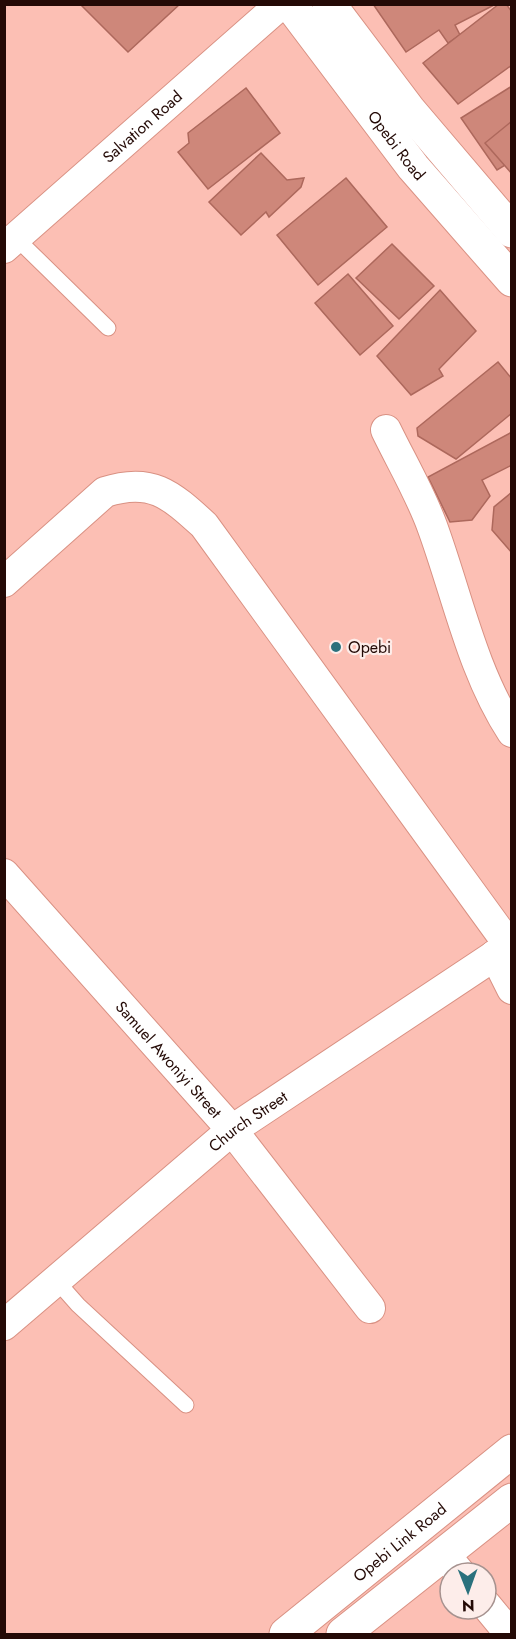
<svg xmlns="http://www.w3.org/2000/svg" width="516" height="1639" font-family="Jost,sans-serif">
	<rect width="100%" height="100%" fill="#fcbfb4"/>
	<g fill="#ce877a" stroke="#ad685c" stroke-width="1.5">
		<polygon points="80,4 180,4 128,52"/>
		<polygon points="373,4 496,4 455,25 460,35 448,43 439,30 406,52"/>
		<polygon points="499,4 506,4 512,12 512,65 458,104 423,63"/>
		<polygon points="512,86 512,161 497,170 461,118"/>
		<polygon points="246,88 280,133 208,189 178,152 189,143 188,133"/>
		<polygon points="512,121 512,174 485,143"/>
		<polygon points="261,153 287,180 304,178 301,187 269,217 266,212 241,235 209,202"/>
		<polygon points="346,178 387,227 318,285 277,235"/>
		<polygon points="392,244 434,286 399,319 356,278"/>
		<polygon points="348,274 393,326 360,355 315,303"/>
		<polygon points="440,290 476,331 439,369 443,376 411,395 377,356"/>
		<polygon points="498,362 512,379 512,413 456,459 418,436 417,428"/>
		<polygon points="512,432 512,465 482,480 490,496 472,520 450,522 428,477"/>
		<polygon points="512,492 512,553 492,530 494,507"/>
	</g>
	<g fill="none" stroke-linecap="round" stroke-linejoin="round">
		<g stroke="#d99183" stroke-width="17">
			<g id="service">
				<polyline points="16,238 108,328"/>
				<polyline points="55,1279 78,1305 186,1405"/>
			</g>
		</g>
		<g stroke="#d99183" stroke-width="32">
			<g id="minor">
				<path id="s1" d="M4,248l277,-244"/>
				<path d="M386,430c15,31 34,63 46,96 25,68 40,145 80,206"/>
				<path d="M4,582l101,-90c46,-15 65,2 99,33l305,420"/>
				<path id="s2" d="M4,874l228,256 138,178"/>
				<polyline points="495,955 512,989"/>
				<path id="s3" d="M4,1325l228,-195 280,-186"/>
				<polyline points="445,1555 460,1573"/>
				<polyline points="486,1605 510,1634"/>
			</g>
		</g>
		<g stroke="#d99183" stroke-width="35">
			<g id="secondary">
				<path id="s4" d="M286,1634l226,-183"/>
				<polyline points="343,1634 512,1500"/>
			</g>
		</g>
		<g stroke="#d99183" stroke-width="35">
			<g id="primary">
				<path id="s5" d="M290,4l123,163 99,113"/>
				<polyline points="329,4 409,110 512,231"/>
			</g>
		</g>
		<use href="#service" stroke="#fff" stroke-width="15"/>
		<use href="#minor" stroke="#fff" stroke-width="30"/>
		<use href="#secondary" stroke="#fff" stroke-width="33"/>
		<use href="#primary" stroke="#fff" stroke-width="33"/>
	</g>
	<circle fill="#2a717d" stroke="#fdedea" stroke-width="2" cx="336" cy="647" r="6"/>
	<g text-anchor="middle" stroke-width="4.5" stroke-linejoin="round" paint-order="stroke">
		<g font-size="16" fill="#240a06" stroke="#fdedea">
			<text dy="6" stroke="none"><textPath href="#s1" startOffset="184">Salvation Road</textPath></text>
			<text dy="6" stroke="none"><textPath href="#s5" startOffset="177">Opebi Road</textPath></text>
			<text dy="6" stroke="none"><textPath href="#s2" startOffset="248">Samuel Awoniyi Street</textPath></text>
			<text dy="6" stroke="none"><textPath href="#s3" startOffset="318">Church Street</textPath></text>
			<text dy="6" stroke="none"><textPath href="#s4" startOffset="146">Opebi Link Road</textPath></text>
		</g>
		<g font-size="16" fill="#240a06" stroke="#fdedea" text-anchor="start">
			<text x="348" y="653">Opebi</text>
		</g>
	</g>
	<rect width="516" height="1639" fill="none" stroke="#240a06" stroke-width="12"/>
	<g transform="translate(468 1591) rotate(179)"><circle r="28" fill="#fdedea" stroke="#a6928f" stroke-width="1.5"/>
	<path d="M0-4.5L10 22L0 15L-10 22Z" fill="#2a717d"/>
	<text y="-9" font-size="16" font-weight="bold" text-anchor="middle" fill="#240a06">N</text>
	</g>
</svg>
